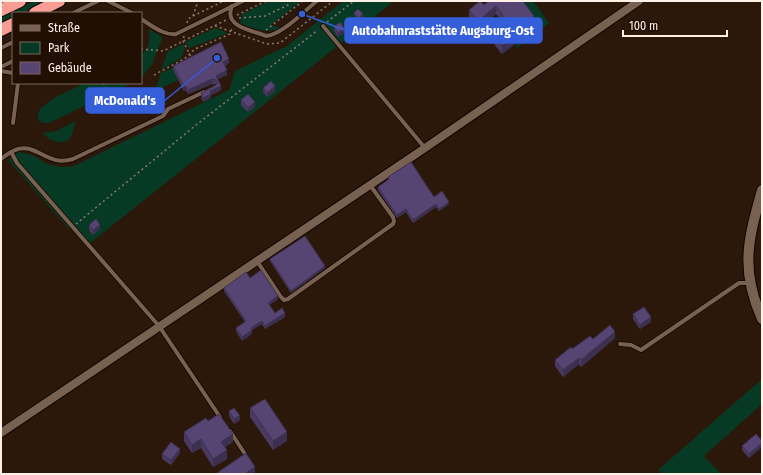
<svg xmlns="http://www.w3.org/2000/svg" width="763" height="475" font-family="'Fira Sans Condensed',sans-serif">
	<rect width="100%" height="100%" fill="#2b180a"/>
	<g fill="#073a24">
		<polygon points="34,1 47,1 22,13 13,13 13,17 1,23 1,17"/>
		<path d="M269,1h32l-30,24 10,3c-14,7 -27,0 -41,-4l2,-10z"/>
		<path d="M343,1h51l-305,243 -16,-18 -4,3 -61,-69 11,-8c5,1 11,2 15,4 14,9 25,14 42,9l153,-75 6,-19 52,-25z"/>
		<polygon points="520,1 533,1 549,23 517,48 514,38 537,21"/>
		<polygon points="215,28 228,33 190,48 188,47 185,42"/>
		<path d="M149,29l13,8v2l-10,25 -11,14v-23c9,-8 9,-15 8,-26z"/>
		<polygon points="183,44 185,48 181,58 161,70 168,51"/>
		<polygon points="189,60 189,61 173,70 178,80 155,91 161,73"/>
		<polygon points="85,83 132,83 49,123 43,123 38,120 38,113 41,108 54,98"/>
		<path d="M76,121c-2,5 -3,14 -7,18 -8,7 -21,1 -26,-6l13,-2z"/>
		<polygon points="762,379 762,404 704,456 721,474 663,474 658,470"/>
	</g>
	<g fill="none" stroke-linecap="round" stroke-linejoin="round">
		<g stroke="#120400" stroke-width="5.5">
			<g id="service">
				<polyline points="108,1 132,13"/>
				<path d="M232,6c-9,21 20,24 34,30 16,-1 38,-25 51,-35"/>
				<polyline points="73,13 98,1"/>
				<path d="M141,19c10,6 23,17 35,15l67,-33"/>
				<polyline points="323,26 425,148"/>
				<polyline points="1,48 13,42"/>
				<polyline points="1,67 13,61"/>
				<polyline points="1,71 13,73"/>
				<polyline points="13,123 18,83"/>
				<polyline points="11,152 17,163 159,326 220,417"/>
				<path d="M1,159c5,-4 10,-8 17,-10 20,-5 29,18 55,10l90,-43 5,-7 36,-17"/>
				<polyline points="257,261 281,297 284,300 288,299 393,224 394,221 393,217 370,185"/>
				<polyline points="620,344 631,345 641,350 739,283 750,283"/>
				<polyline points="230,431 245,454"/>
			</g>
		</g>
		<g stroke="#120400" stroke-width="10">
			<polyline id="minor" points="1,433 425,148 639,1"/>
		</g>
		<g stroke="#120400" stroke-width="12">
			<path id="tertiary" d="M762,190c-14,50 -22,79 0,129"/>
		</g>
		<g stroke="#120400" stroke-width="14">
			<g id="motorway">
				<polyline points="1,10 20,1"/>
				<polyline points="35,13 59,1"/>
				<polyline points="1,30 13,24"/>
			</g>
		</g>
		<g stroke="#8b7a6e" stroke-width="1.5" stroke-dasharray="2 3" stroke-linecap="butt">
			<polyline points="237,15 266,1"/>
			<polyline points="193,16 224,1"/>
			<polyline points="239,18 265,16 288,5 290,1"/>
			<polyline points="327,22 354,1"/>
			<polyline points="187,23 188,19 193,16 198,1"/>
			<polyline points="215,26 267,44 280,43 333,1"/>
			<polyline points="266,30 303,1"/>
			<polyline points="184,36 183,41 192,59"/>
			<polyline points="141,49 163,51 226,20"/>
			<polyline points="154,75 184,59 195,49 230,34 232,28"/>
			<polyline points="103,83 111,98"/>
			<polyline points="76,224 196,125 318,30"/>
		</g>
		<use href="#service" stroke="#786151" stroke-width="4"/>
		<use href="#minor" stroke="#786151" stroke-width="8"/>
		<use href="#tertiary" stroke="#786151" stroke-width="10"/>
		<use href="#motorway" stroke="#f79d93" stroke-width="12"/>
	</g>
	<g fill="#4a3a62">
		<polygon points="489,1 534,23 515,37 515,44 502,54 494,44 494,36 506,27 496,14 478,28 469,18 469,10 484,5"/>
		<polygon points="354,13 363,17 358,20 354,15"/>
		<polygon points="334,27 344,33 338,37 334,31"/>
		<polygon points="229,63 225,66 227,75 218,79 221,90 211,95 211,98 203,102 201,97 201,93 216,85 216,84 212,84 188,94 186,90 184,91 173,70 173,66"/>
		<polygon points="263,88 275,91 267,97 263,92"/>
		<polygon points="241,100 255,107 248,112 241,105"/>
		<polygon points="388,177 434,197 449,204 439,211 436,207 413,223 406,212 397,218 378,190 378,187 388,180"/>
		<polygon points="89,225 100,229 93,235 89,230"/>
		<polygon points="270,259 325,268 291,293 270,261"/>
		<polygon points="250,278 278,299 269,305 275,313 285,317 265,329 262,324 252,330 252,334 242,341 236,331 236,328 245,322 224,291 224,288"/>
		<polygon points="633,314 651,322 640,329 633,319"/>
		<polygon points="615,338 581,367 579,364 563,377 555,366 555,360 572,349 593,339"/>
		<polygon points="250,408 287,441 273,450 250,417"/>
		<polygon points="229,411 240,420 234,424 229,416"/>
		<polygon points="208,421 233,442 225,447 227,459 213,467 201,448 192,453 184,441 184,432"/>
		<polygon points="762,441 762,447 749,458 742,450 742,446"/>
		<polygon points="180,453 171,465 162,459 162,454"/>
	</g>
	<g fill="#3c3050">
		<polygon points="496,6 496,14 478,28 478,21"/>
		<polygon points="363,14 363,17 358,20 358,18"/>
		<polygon points="534,16 534,23 515,37 515,44 502,54 502,46 512,32"/>
		<polygon points="344,28 344,33 338,37 338,33"/>
		<polygon points="229,59 229,63 223,67 223,62"/>
		<polygon points="227,70 227,75 216,80 216,76"/>
		<polygon points="212,79 212,84 188,94 188,90"/>
		<polygon points="186,86 186,90 184,91 184,87"/>
		<polygon points="221,86 221,90 211,95 211,98 203,102 203,98 210,91"/>
		<polygon points="275,86 275,91 267,97 267,93"/>
		<polygon points="255,102 255,107 248,112 248,108"/>
		<polygon points="449,202 449,204 439,211 439,209"/>
		<polygon points="436,204 436,207 413,223 413,220"/>
		<polygon points="406,209 406,212 397,218 397,215"/>
		<polygon points="100,225 100,229 93,235 93,230"/>
		<polygon points="325,266 325,268 291,293 291,291"/>
		<polygon points="278,296 278,299 268,306 268,303"/>
		<polygon points="285,313 285,317 265,329 265,326"/>
		<polygon points="651,317 651,322 640,329 640,325"/>
		<polygon points="262,321 262,324 251,331 251,328"/>
		<polygon points="252,330 252,334 242,341 242,337"/>
		<polygon points="615,332 615,338 581,367 581,360"/>
		<polygon points="579,358 579,364 563,377 563,370"/>
		<polygon points="240,416 240,420 234,424 234,419"/>
		<polygon points="287,432 287,441 273,450 273,441"/>
		<polygon points="233,434 233,442 221,450 221,442"/>
		<polygon points="201,439 201,448 192,453 192,445"/>
		<polygon points="762,443 762,447 749,458 749,454"/>
		<polygon points="180,449 180,453 171,465 171,460"/>
		<polygon points="227,450 227,459 213,467 213,459"/>
		<polygon points="255,467 255,474 245,474"/>
	</g>
	<g fill="#564472" stroke="#3c3050">
		<polygon points="480,1 484,5 489,1 523,1 534,16 512,32 515,36 502,46 494,36 510,25 496,6 478,21 469,10"/>
		<polygon points="358,9 363,14 358,18 354,13"/>
		<polygon points="340,22 344,28 338,33 334,27"/>
		<polygon points="221,42 229,59 223,62 227,70 216,76 221,86 210,91 211,94 203,98 201,93 216,85 217,82 216,80 212,79 188,90 186,86 184,87 173,66"/>
		<polygon points="271,81 275,86 267,93 263,88"/>
		<polygon points="248,94 255,102 248,108 241,100"/>
		<polygon points="411,162 434,197 442,191 449,202 439,209 436,204 413,220 406,209 397,215 378,187 389,179 388,177"/>
		<polygon points="96,219 100,225 93,230 89,225"/>
		<polygon points="305,236 325,266 291,291 270,259"/>
		<polygon points="261,270 278,296 268,303 275,313 282,308 285,313 265,326 262,321 251,328 252,330 242,337 236,328 246,321 224,288 246,272 250,278"/>
		<polygon points="644,307 651,317 640,325 633,314"/>
		<polygon points="610,325 615,332 581,360 579,358 563,370 555,360 571,347 572,349 590,336 593,339"/>
		<polygon points="265,399 287,432 273,441 250,408"/>
		<polygon points="234,408 240,416 234,419 229,411"/>
		<polygon points="219,414 233,434 221,442 227,450 213,459 201,439 192,445 184,432 206,418 208,421"/>
		<polygon points="756,434 762,441 762,443 749,454 742,446"/>
		<polygon points="171,442 180,449 171,460 162,454"/>
		<polygon points="246,453 255,467 245,474 217,474 217,473"/>
	</g>
	<path fill="none" stroke="#345eda" stroke-width="1.5" d="M302 14L345 30M217 58L164 101"/>
	<g fill="#345eda" stroke="#210f03" stroke-width="1.5">
		<circle cx="302" cy="14" r="4"/>
		<circle cx="217" cy="58" r="4"/>
	</g>
	<g fill="#345eda" stroke="#345eda" stroke-width="1.5">
		<rect x="345" y="18" width="197" height="25" rx="4"/>
		<rect x="86" y="88" width="78" height="25" rx="4"/>
	</g>
	<g font-size="13" text-anchor="middle" font-weight="bold" fill="#fff">
		<text x="443" y="35">Autobahnraststätte Augsburg-Ost</text>
		<text x="125" y="105">McDonald's</text>
	</g>
	<rect width="763" height="475" fill="none" stroke="#fff1e8" stroke-width="4"/>
	<rect x="12" y="12" width="130" height="72" fill="#210f03" stroke="#7a695f"/>
	<rect x="20" y="25" width="20" height="6" fill="#786151" stroke="#7a695f"/>
	<text x="48" y="32" font-size="12" fill="#fff1e8">Straße</text>
	<rect x="20" y="42" width="20" height="12" fill="#073a24" stroke="#7a695f"/>
	<text x="48" y="52" font-size="12" fill="#fff1e8">Park</text>
	<rect x="20" y="62" width="20" height="12" fill="#564472" stroke="#7a695f"/>
	<text x="48" y="72" font-size="12" fill="#fff1e8">Gebäude</text>
	<path d="M623 30v6h104v-6" fill="none" stroke="#fff1e8" stroke-width="2"/>
	<text x="629" y="30" font-size="12" fill="#fff1e8" stroke="#210f03" stroke-width="3" paint-order="stroke">100 m</text>
</svg>
